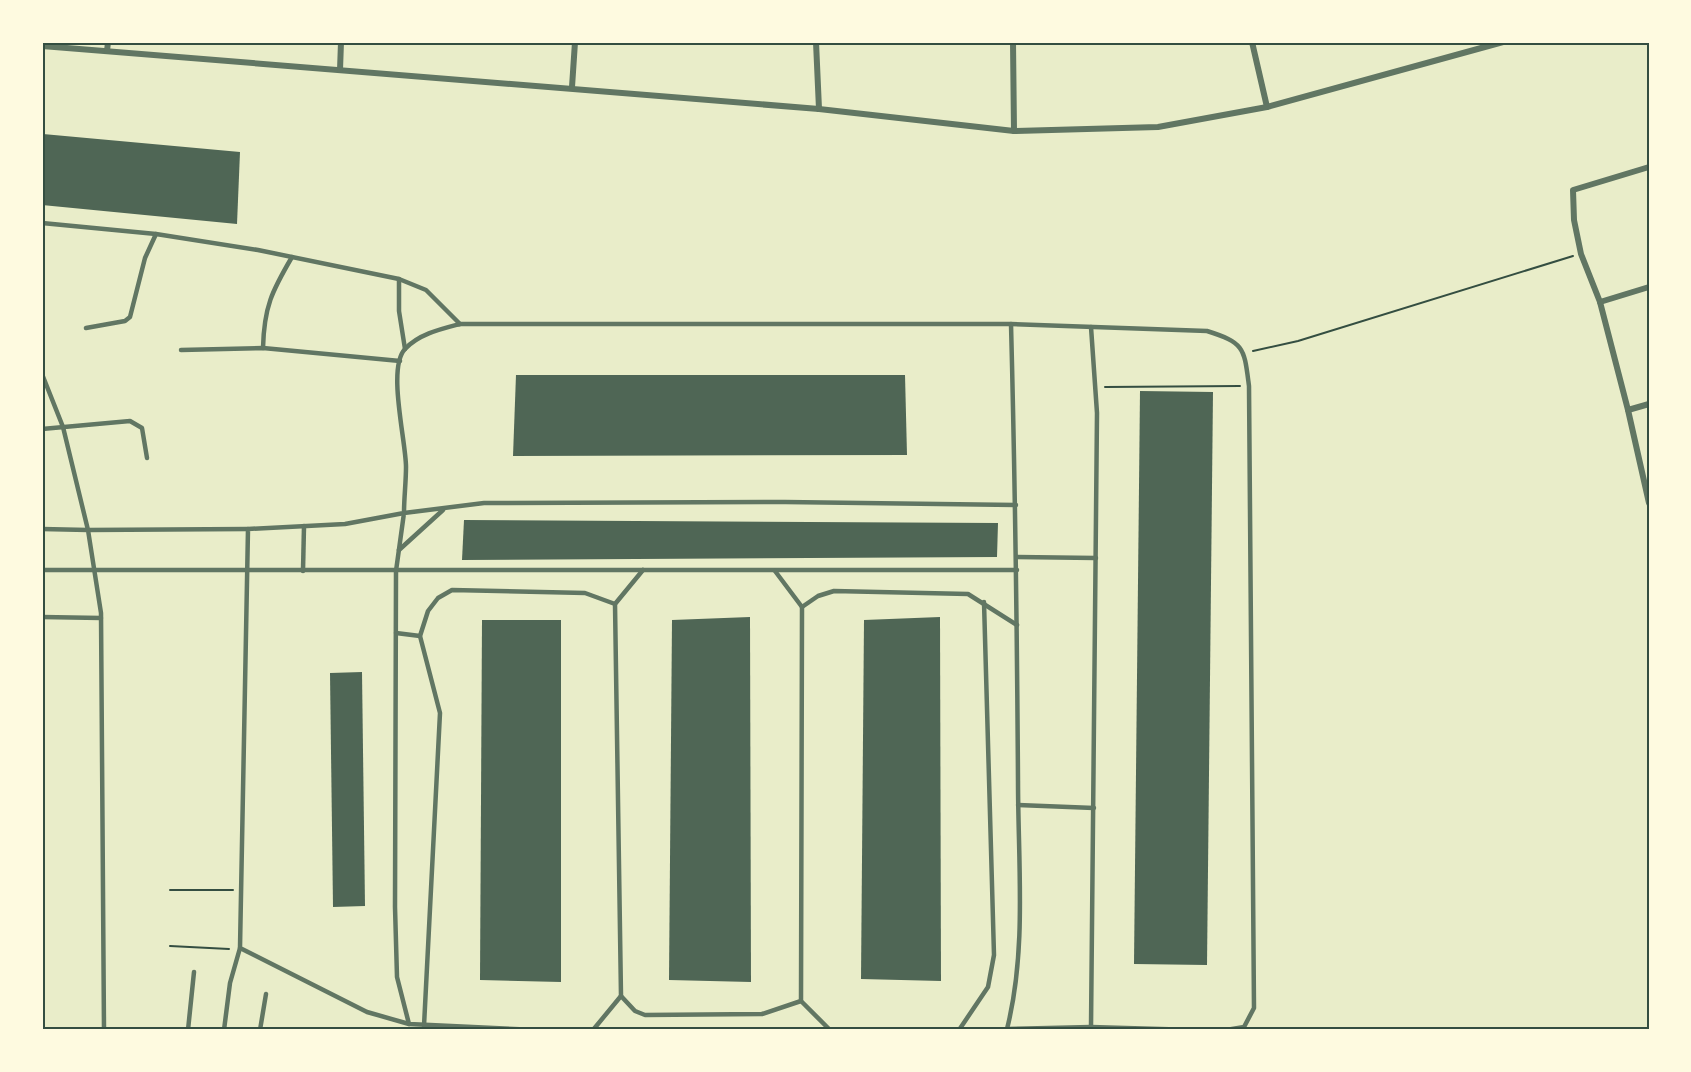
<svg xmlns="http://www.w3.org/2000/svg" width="1691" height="1072" font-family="Figtree,sans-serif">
	<rect width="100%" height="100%" fill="#e9edc9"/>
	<g fill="#4f6655">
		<polygon points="43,134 240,152 237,224 42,205"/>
		<polygon points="516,375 905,375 907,455 513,456"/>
		<polygon points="1140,391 1213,392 1207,965 1134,964"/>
		<polygon points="464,520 998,523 997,557 462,560"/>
		<polygon points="750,617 751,982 669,980 672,620"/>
		<polygon points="940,617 941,981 861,979 864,620"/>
		<polygon points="482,620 561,620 561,982 480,980"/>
		<polygon points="362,672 365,906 333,907 330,673"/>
	</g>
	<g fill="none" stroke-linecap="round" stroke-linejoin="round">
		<g stroke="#344e41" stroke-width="2">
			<polyline points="1253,351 1298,341 1573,256"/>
			<polyline points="1105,387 1240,386"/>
			<polyline points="170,890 233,890"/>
			<polyline points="170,946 229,949"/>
		</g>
		<g stroke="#617663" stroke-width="4.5">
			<polyline points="42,223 156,234 258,250 399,279 426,290 460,324"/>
			<polyline points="399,279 399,311 405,349"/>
			<polyline points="1091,327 1097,413 1091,1027"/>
			<polyline points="86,328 125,321 130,317 145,258 156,234"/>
			<path d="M263,348c1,-41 9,-57 29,-91"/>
			<polyline points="181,350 263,348 400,361"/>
			<polyline points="42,374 63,427 88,530 248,529"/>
			<polyline points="42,429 130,421 142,428 147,458"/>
			<polyline points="42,529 88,530 101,613 104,1030"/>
			<polyline points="399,550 443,510"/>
			<polyline points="1017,557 1096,558"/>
			<polyline points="42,570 1017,570"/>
			<polyline points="303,571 304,526"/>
			<polyline points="775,571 802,607 801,1001 830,1030"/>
			<polyline points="802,607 818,596 834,591 968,594 1017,625"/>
			<polyline points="42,617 101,618"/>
			<polyline points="396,633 420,636"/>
			<polyline points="1018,805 1094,808"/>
			<polyline points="621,996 635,1011 645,1015 762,1014 801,1001"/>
			<polyline points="409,1024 397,977 395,907 396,571 404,513 484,503 785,502 1016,505"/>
			<polyline points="424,1026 440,713 420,636 428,611 438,598 452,590 585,593 615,604"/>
			<polyline points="1007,1029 1091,1027 1195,1030"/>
			<polyline points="188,1030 194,972"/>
			<polyline points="224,1030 230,983 240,948"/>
			<polyline points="260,1030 266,994"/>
			<path d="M537,1030l-128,-6 -42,-12 -127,-64 8,-419 97,-5 59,-11c0,-15 2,-31 2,-46 0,-26 -19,-99 -1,-118 14,-15 36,-20 55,-25h551l196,7c38,12 37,17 42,55l5,622 -10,19 -18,3"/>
			<polyline points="593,1030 621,996 615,604 643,570"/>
			<path d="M866,1030l141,-1c20,-79 11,-166 11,-248 -1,-152 -3,-305 -7,-457"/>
			<polyline points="959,1030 988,987 994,955 984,602"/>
		</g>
		<g stroke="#617663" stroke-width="6">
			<polyline points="816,42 819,109"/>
			<polyline points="1013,42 1014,131"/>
			<polyline points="1252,42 1267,107"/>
			<polyline points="42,46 819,109 1014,131 1158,127 1267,107 1503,42"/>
			<polyline points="107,51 108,42"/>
			<polyline points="340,70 341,42"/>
			<polyline points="572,87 575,42"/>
			<polyline points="1649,167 1573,190 1574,220 1581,254 1600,302 1628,410 1649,503"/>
			<polyline points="1600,302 1649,287"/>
			<polyline points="1628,410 1649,404"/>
		</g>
	</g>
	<rect width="1691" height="1072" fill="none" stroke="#fefae0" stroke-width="87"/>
	<rect x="44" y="44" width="1604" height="984" fill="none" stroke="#344e41" stroke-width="2"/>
</svg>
